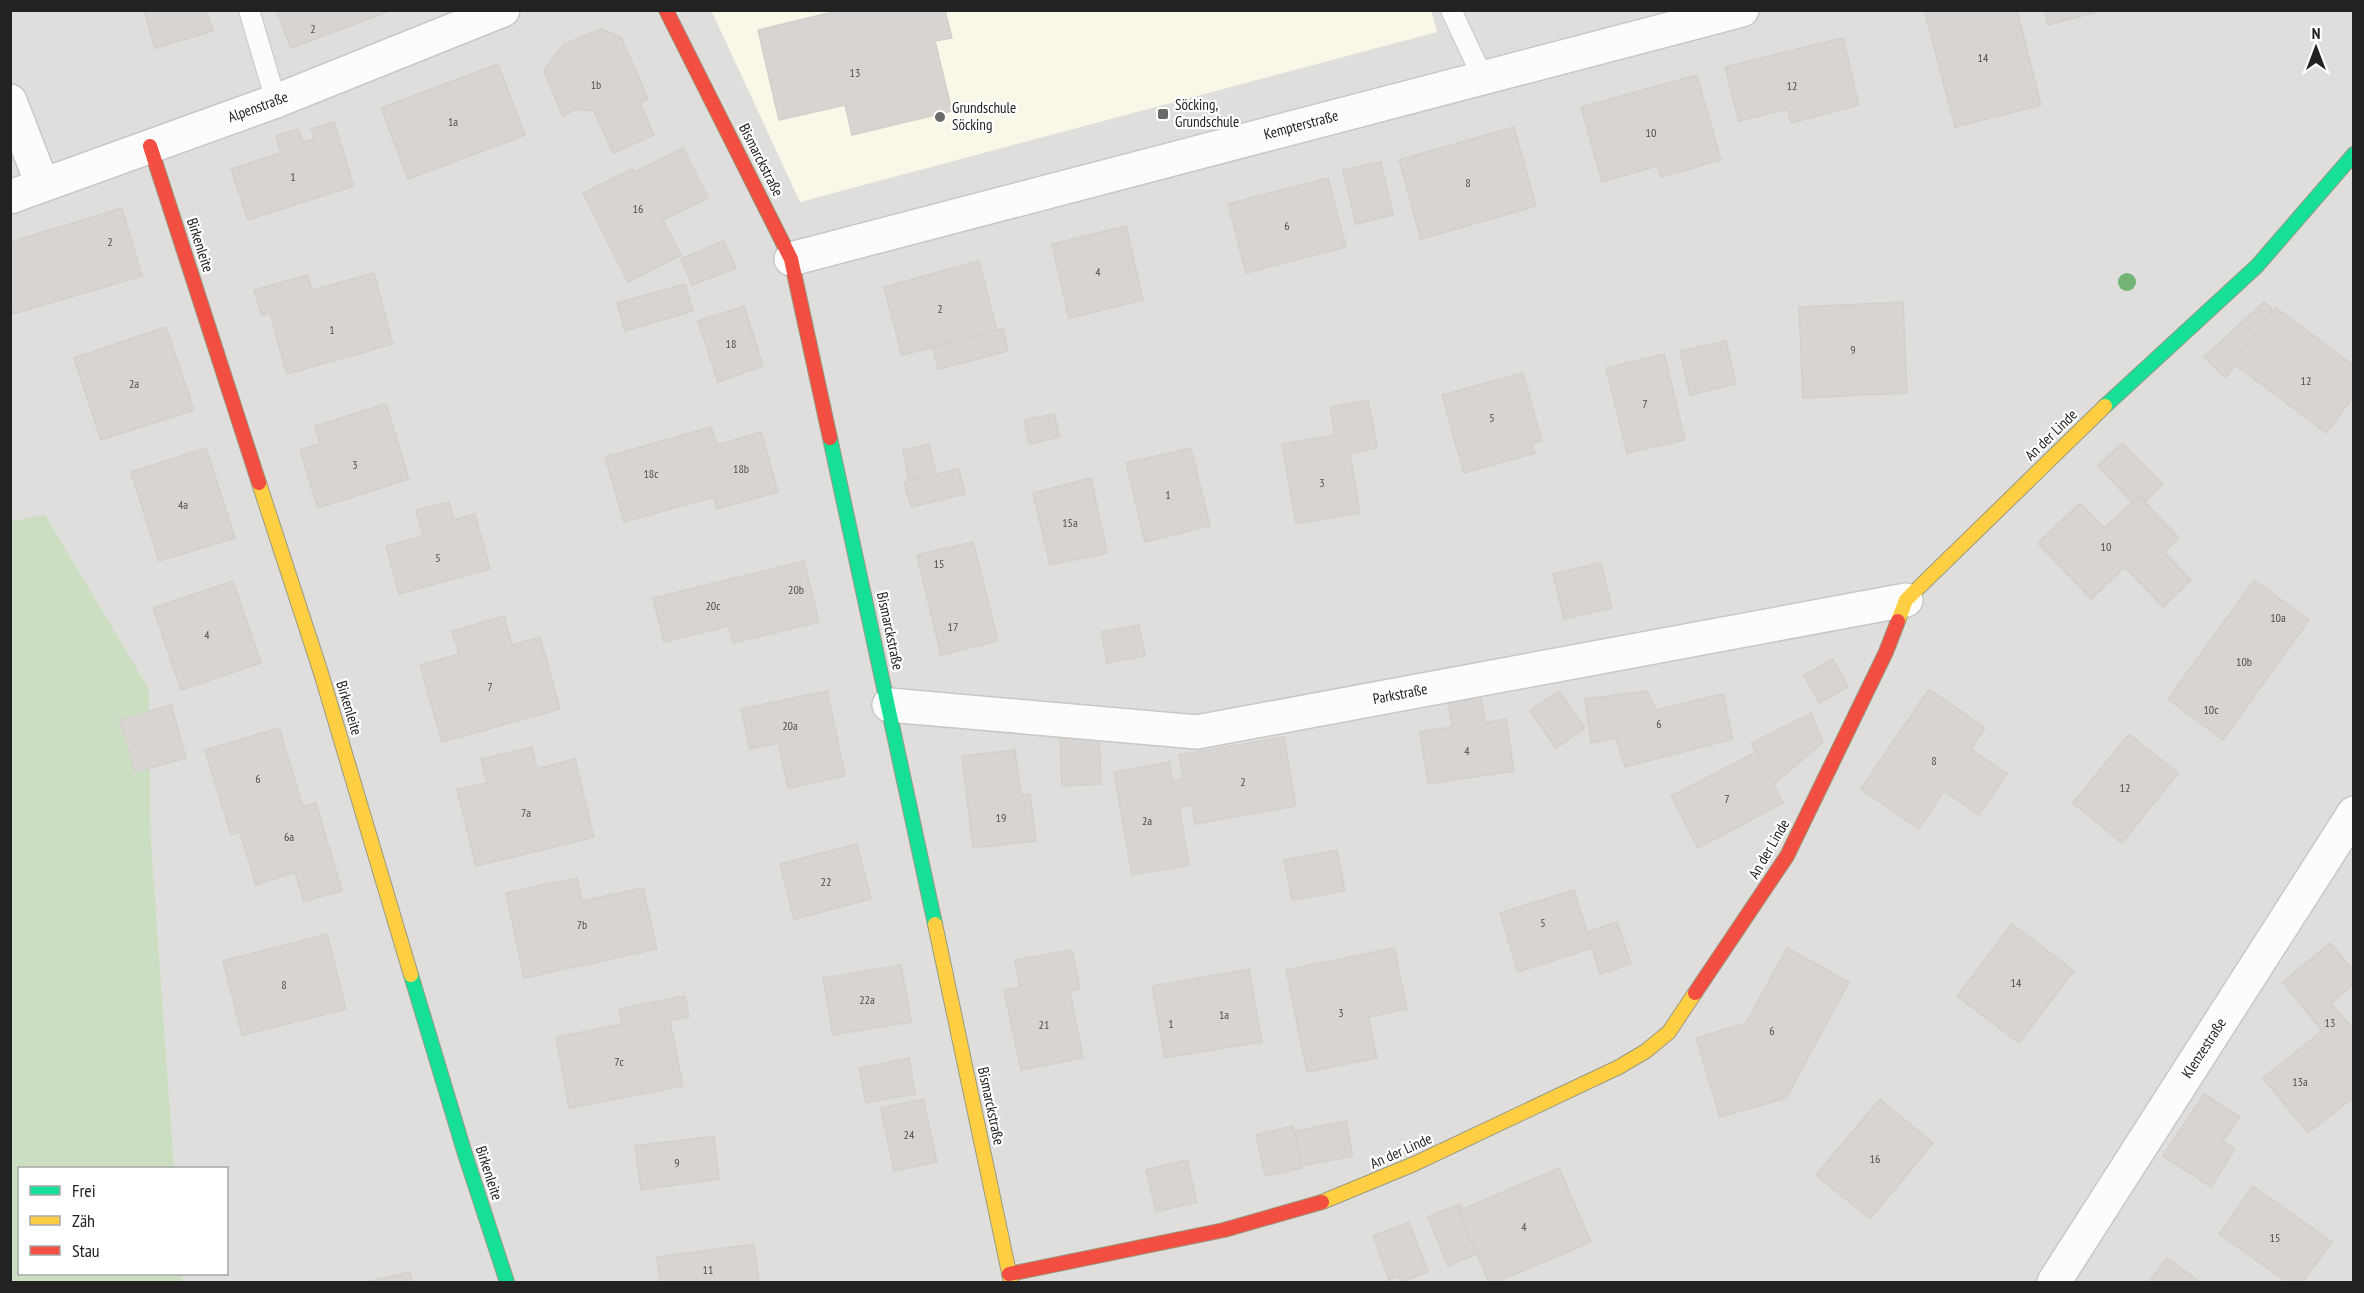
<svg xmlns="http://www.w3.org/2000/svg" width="2364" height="1293" font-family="'PT Sans Narrow',sans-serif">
	<rect width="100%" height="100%" fill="#f0eeeb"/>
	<polygon fill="#dfdedc" points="11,11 2353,11 2353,1282 183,1282 182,1274 226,1274 226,1168 174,1168 151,839 149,689 45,515 11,521"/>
	<polygon fill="#f8f7e8" points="717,10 1431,10 1437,32 800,202 712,12"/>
	<polygon fill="#cbdec1" points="45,515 149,689 151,839 174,1168 20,1168 20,1274 182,1274 183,1282 11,1282 10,521"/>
	<g fill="#d7d4d2" stroke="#d3d0cc" stroke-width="1.5">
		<polygon points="144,10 206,10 213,31 155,48"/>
		<polygon points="276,10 392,10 291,48"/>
		<polygon points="841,10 945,10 952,38 935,41 952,111 852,135 845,105 779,120 758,30"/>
		<polygon points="1931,10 2017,10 2041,105 1955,127 1925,12"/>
		<polygon points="2045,10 2099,10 2100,11 2048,25"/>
		<polygon points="601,29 621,37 648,99 640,103 654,135 613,153 594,111 575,109 563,117 544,70 564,44"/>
		<polygon points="1843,38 1859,105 1791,123 1788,109 1739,121 1725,67"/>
		<polygon points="498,64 525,135 408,179 381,108"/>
		<polygon points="1697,75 1721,160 1661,177 1657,166 1602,182 1581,107"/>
		<polygon points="334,122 354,186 248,220 231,169 281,153 276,136 298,129 303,142 314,139 311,129"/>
		<polygon points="1514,127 1536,206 1421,239 1399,160"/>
		<polygon points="683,148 708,198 663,220 681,255 628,282 583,193 632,169 634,172"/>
		<polygon points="1381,162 1393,215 1356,224 1343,170"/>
		<polygon points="1328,178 1346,247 1246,273 1228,204"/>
		<polygon points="122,208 142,276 13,314 10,306 10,242"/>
		<polygon points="1126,226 1143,300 1069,318 1052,244"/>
		<polygon points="724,241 736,268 692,285 681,259"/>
		<polygon points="979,261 997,331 902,355 884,287"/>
		<polygon points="374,273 393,344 287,374 270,313 262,315 254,290 307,275 312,290"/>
		<polygon points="685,284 693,311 625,331 617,303"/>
		<polygon points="1903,302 1907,393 1803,398 1799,307"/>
		<polygon points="2264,302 2273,310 2233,363 2236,365 2225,378 2204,357"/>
		<polygon points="744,306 763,366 718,382 698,321"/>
		<polygon points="2275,307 2354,366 2354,396 2326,433 2233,363"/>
		<polygon points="166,327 194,410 101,440 74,358"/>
		<polygon points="1003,329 1008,351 938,369 933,347"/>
		<polygon points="1726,341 1736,384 1690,395 1680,351"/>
		<polygon points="1664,354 1685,440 1627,453 1606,368"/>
		<polygon points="1523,373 1542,441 1532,443 1535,453 1464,473 1442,395"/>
		<polygon points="1368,400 1377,448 1350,453 1360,513 1296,524 1282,444 1335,435 1330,407"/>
		<polygon points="386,404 409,479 318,508 300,450 320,444 315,426"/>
		<polygon points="1054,414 1060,437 1029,444 1024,420"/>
		<polygon points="711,427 717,445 761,432 778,492 717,509 714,497 624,522 605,457"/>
		<polygon points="2122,443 2163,484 2145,502 2139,496 2132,502 2098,466"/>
		<polygon points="929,444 936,475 909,481 903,450"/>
		<polygon points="206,448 235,538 159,561 131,472"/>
		<polygon points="1191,448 1210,526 1145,542 1126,463"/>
		<polygon points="959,469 965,494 911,507 904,482"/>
		<polygon points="1091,478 1107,553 1050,565 1033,493"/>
		<polygon points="2139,496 2179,538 2164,552 2191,580 2163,607 2125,567 2091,599 2038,543 2080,503 2104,528"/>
		<polygon points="449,502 454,520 475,514 490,569 399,594 386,546 423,536 416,510"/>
		<polygon points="973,542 998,641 941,655 917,555"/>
		<polygon points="804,561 819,622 733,643 729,626 664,642 653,598"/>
		<polygon points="1601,563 1612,608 1564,619 1553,574"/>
		<polygon points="2254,580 2309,620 2223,740 2168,699"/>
		<polygon points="233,581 261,663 181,690 153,608"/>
		<polygon points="504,616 512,645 540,637 560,709 442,742 420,665 459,654 452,631"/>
		<polygon points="1139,625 1145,656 1107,663 1101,632"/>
		<polygon points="1833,659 1848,687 1819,703 1804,675"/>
		<polygon points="1929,689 1985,728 1971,749 2007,774 1979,815 1944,791 1919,829 1861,789"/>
		<polygon points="827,691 845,776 788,788 778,743 750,749 741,709"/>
		<polygon points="1559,691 1585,728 1556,748 1530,711"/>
		<polygon points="1647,691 1656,710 1723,694 1733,739 1625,767 1616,738 1591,743 1585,699"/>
		<polygon points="1480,694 1485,723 1506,719 1514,771 1428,784 1420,732 1452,727 1448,699"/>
		<polygon points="171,705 186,758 135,772 120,720"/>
		<polygon points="1811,713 1823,742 1773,785 1751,743"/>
		<polygon points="279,728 303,807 316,803 342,891 304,901 295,872 256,885 240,832 231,835 205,750"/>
		<polygon points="1099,732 1101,784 1062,786 1060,734"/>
		<polygon points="2129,734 2178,773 2122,843 2073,803"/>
		<polygon points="1284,737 1296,806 1195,824 1192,805 1179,807 1189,865 1132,875 1114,772 1170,762 1172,781 1183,779 1179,755"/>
		<polygon points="532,747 537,769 575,759 594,837 476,866 457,789 487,783 481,759"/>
		<polygon points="1015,750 1021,795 1030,794 1036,841 973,848 962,756"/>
		<polygon points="1756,752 1783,803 1698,848 1671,796"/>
		<polygon points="857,844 871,899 794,919 780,864"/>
		<polygon points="1337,850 1345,891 1292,900 1284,860"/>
		<polygon points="577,878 582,901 643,888 657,949 524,978 506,893"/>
		<polygon points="1574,890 1592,948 1518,972 1500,913"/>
		<polygon points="1617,922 1631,964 1600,974 1587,932"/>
		<polygon points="2012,924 2074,971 2019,1043 1957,996"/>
		<polygon points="327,934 346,1009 242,1035 223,961"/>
		<polygon points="2330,943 2354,971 2354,984 2331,1003 2354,1030 2354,1097 2308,1133 2263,1078 2322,1031 2283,982"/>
		<polygon points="1394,948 1407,1009 1368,1017 1377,1058 1307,1072 1286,970"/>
		<polygon points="1787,948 1849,982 1786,1098 1720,1117 1696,1038 1746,1023"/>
		<polygon points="1072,950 1080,989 1070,991 1083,1058 1021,1070 1004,990 1020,987 1015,960"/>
		<polygon points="901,965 911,1022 833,1035 823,978"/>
		<polygon points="1249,969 1262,1042 1165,1058 1152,986"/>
		<polygon points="685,996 689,1017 670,1021 683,1086 569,1108 556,1037 622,1024 619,1009"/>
		<polygon points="909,1058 915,1094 866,1103 859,1068"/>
		<polygon points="2204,1094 2240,1117 2223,1141 2235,1149 2211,1187 2163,1156"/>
		<polygon points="923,1099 937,1162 894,1171 881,1108"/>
		<polygon points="1880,1099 1933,1143 1870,1219 1816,1175"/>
		<polygon points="1346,1121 1353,1156 1301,1166 1295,1131"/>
		<polygon points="1293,1126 1302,1168 1265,1176 1256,1135"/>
		<polygon points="714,1136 719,1179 641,1190 635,1146"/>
		<polygon points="1187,1160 1197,1202 1156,1212 1146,1170"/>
		<polygon points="1559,1168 1591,1242 1496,1282 1489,1282 1458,1211"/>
		<polygon points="2253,1186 2332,1242 2303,1282 2287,1282 2219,1234"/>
		<polygon points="1460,1204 1462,1210 1458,1211 1476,1254 1448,1266 1428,1217"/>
		<polygon points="1409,1222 1428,1272 1401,1282 1399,1276 1389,1280 1373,1236"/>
		<polygon points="754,1244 759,1282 660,1282 657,1257"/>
		<polygon points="2167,1258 2200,1282 2149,1282"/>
		<polygon points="410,1272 412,1282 367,1282"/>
	</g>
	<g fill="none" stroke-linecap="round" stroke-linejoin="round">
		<g stroke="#c9c8c7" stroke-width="22">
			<g id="lane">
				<polyline points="249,10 276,101"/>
				<polyline points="1451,10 1483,78"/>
			</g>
		</g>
		<g stroke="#c9c8c7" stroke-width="36">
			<g id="street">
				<polyline points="10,101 42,184"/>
				<polyline points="10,197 276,101 503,10"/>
				<polyline points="791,259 1742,10"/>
				<polyline points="889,705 1197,732 1906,600"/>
				<polyline points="2054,1282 2354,813"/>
			</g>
		</g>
		<g stroke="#999a82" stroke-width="16">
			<g id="fast">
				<polyline points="2105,406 2257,266 2354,154"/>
				<polyline points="830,438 935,924"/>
				<polyline points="411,975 465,1154 507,1282"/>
			</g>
		</g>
		<g stroke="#999a82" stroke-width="16">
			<g id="slow">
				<polyline points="259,483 321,673 411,975"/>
				<polyline points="1898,621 1906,600 2105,406"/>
				<polyline points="935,924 1011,1282"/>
				<polyline points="1322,1202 1414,1164 1619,1067 1646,1051 1669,1032 1695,993"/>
			</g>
		</g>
		<g stroke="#999a82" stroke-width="16">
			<g id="jam">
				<polyline points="666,10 791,259 830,438"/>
				<polyline points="150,146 259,483"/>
				<polyline points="1695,993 1787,856 1886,652 1898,621"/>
				<polyline points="1009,1274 1224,1230 1322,1202"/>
			</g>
		</g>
		<use href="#lane" stroke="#fdfcfc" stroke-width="20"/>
		<use href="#street" stroke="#fdfcfc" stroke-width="33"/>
		<use href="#fast" stroke="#16e098" stroke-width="14"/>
		<use href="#slow" stroke="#ffcf43" stroke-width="14"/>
		<use href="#jam" stroke="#f24e42" stroke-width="14"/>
	</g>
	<circle fill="#73b476" cx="2127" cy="282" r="9"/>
	<g fill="#6a6968" stroke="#fff" stroke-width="2">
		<rect x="1157" y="108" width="12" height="12" rx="3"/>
		<circle cx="940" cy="117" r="6"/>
	</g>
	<g text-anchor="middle" stroke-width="4.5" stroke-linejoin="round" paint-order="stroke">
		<g font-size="12" fill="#4f4e4e">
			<text x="313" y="33">2</text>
			<text x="1983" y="62">14</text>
			<text x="855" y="77">13</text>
			<text x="596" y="89">1b</text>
			<text x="1792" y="90">12</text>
			<text x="453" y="126">1a</text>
			<text x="1651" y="137">10</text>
			<text x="293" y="181">1</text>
			<text x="1468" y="187">8</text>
			<text x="638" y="213">16</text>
			<text x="1287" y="230">6</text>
			<text x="110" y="246">2</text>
			<text x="1098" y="276">4</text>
			<text x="940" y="313">2</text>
			<text x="332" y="334">1</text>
			<text x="731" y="348">18</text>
			<text x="1853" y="354">9</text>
			<text x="2306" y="385">12</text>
			<text x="134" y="388">2a</text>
			<text x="1645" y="408">7</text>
			<text x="1492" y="422">5</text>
			<text x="355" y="469">3</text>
			<text x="741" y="473">18b</text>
			<text x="651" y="478">18c</text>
			<text x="1322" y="487">3</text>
			<text x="1168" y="499">1</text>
			<text x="183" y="509">4a</text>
			<text x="1070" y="527">15a</text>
			<text x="2106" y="551">10</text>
			<text x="438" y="562">5</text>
			<text x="939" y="568">15</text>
			<text x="796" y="594">20b</text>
			<text x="713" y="610">20c</text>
			<text x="2278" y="622">10a</text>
			<text x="953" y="631">17</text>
			<text x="207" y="639">4</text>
			<text x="2244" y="666">10b</text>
			<text x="490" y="691">7</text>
			<text x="2211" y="714">10c</text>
			<text x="1659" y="728">6</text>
			<text x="790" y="730">20a</text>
			<text x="1467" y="755">4</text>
			<text x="1934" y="765">8</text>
			<text x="258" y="783">6</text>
			<text x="1243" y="786">2</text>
			<text x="2125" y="792">12</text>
			<text x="1727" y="803">7</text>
			<text x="526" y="817">7a</text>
			<text x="1001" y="822">19</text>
			<text x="1147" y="825">2a</text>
			<text x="289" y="841">6a</text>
			<text x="826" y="886">22</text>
			<text x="1543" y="927">5</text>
			<text x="582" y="929">7b</text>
			<text x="2016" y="987">14</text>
			<text x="284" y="989">8</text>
			<text x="867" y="1004">22a</text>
			<text x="1341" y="1017">3</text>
			<text x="1224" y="1019">1a</text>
			<text x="2330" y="1027">13</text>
			<text x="1171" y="1028">1</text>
			<text x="1044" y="1029">21</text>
			<text x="1772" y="1035">6</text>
			<text x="619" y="1066">7c</text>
			<text x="2300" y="1086">13a</text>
			<text x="909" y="1139">24</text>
			<text x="1875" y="1163">16</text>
			<text x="677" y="1167">9</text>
			<text x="1524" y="1231">4</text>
			<text x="2275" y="1242">15</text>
			<text x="708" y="1274">11</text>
		</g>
		<g font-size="15" fill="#222" stroke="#fff" text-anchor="start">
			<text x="1175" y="110">Söcking,<tspan x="1175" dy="17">Grundschule</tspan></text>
			<text x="952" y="113">Grundschule<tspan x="952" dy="17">Söcking</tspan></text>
		</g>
		<g font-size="15" fill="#222" stroke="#fff">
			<text transform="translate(258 107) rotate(-20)" y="5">Alpenstraße</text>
			<text transform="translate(1301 125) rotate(-15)" y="5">Kempterstraße</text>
			<text transform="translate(761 160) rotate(63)" y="5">Bismarckstraße</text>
			<text transform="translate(200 245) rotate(72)" y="5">Birkenleite</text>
			<text transform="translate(2051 435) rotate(-44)" y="5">An der Linde</text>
			<text transform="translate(890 631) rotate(78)" y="5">Bismarckstraße</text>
			<text transform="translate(1400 694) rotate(-11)" y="5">Parkstraße</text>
			<text transform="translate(349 708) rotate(73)" y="5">Birkenleite</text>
			<text transform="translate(1769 849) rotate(-60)" y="5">An der Linde</text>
			<text transform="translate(2204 1048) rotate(-57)" y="5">Klenzestraße</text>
			<text transform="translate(991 1106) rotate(78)" y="5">Bismarckstraße</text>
			<text transform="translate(1401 1151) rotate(-24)" y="5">An der Linde</text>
			<text transform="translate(489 1173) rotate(72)" y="5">Birkenleite</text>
		</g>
	</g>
	<rect width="2364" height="1293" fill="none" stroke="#222222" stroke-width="24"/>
	<rect x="18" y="1167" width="210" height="108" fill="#ffffff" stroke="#a7a7a7" stroke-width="1.5"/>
	<rect x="30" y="1186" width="30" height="9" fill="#16e098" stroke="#a7a7a7" stroke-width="1.5"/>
	<text x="72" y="1197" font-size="18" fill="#222222">Frei</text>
	<rect x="30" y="1216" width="30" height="9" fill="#ffcf43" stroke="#a7a7a7" stroke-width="1.5"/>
	<text x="72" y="1227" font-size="18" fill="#222222">Zäh</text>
	<rect x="30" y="1246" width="30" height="9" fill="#f24e42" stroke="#a7a7a7" stroke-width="1.5"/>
	<text x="72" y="1257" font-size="18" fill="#222222">Stau</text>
	<g transform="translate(2316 48)" stroke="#ffffff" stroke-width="4.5" paint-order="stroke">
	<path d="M0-4.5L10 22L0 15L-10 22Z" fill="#222222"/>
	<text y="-9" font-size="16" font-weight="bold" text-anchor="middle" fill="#222222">N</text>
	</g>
</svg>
